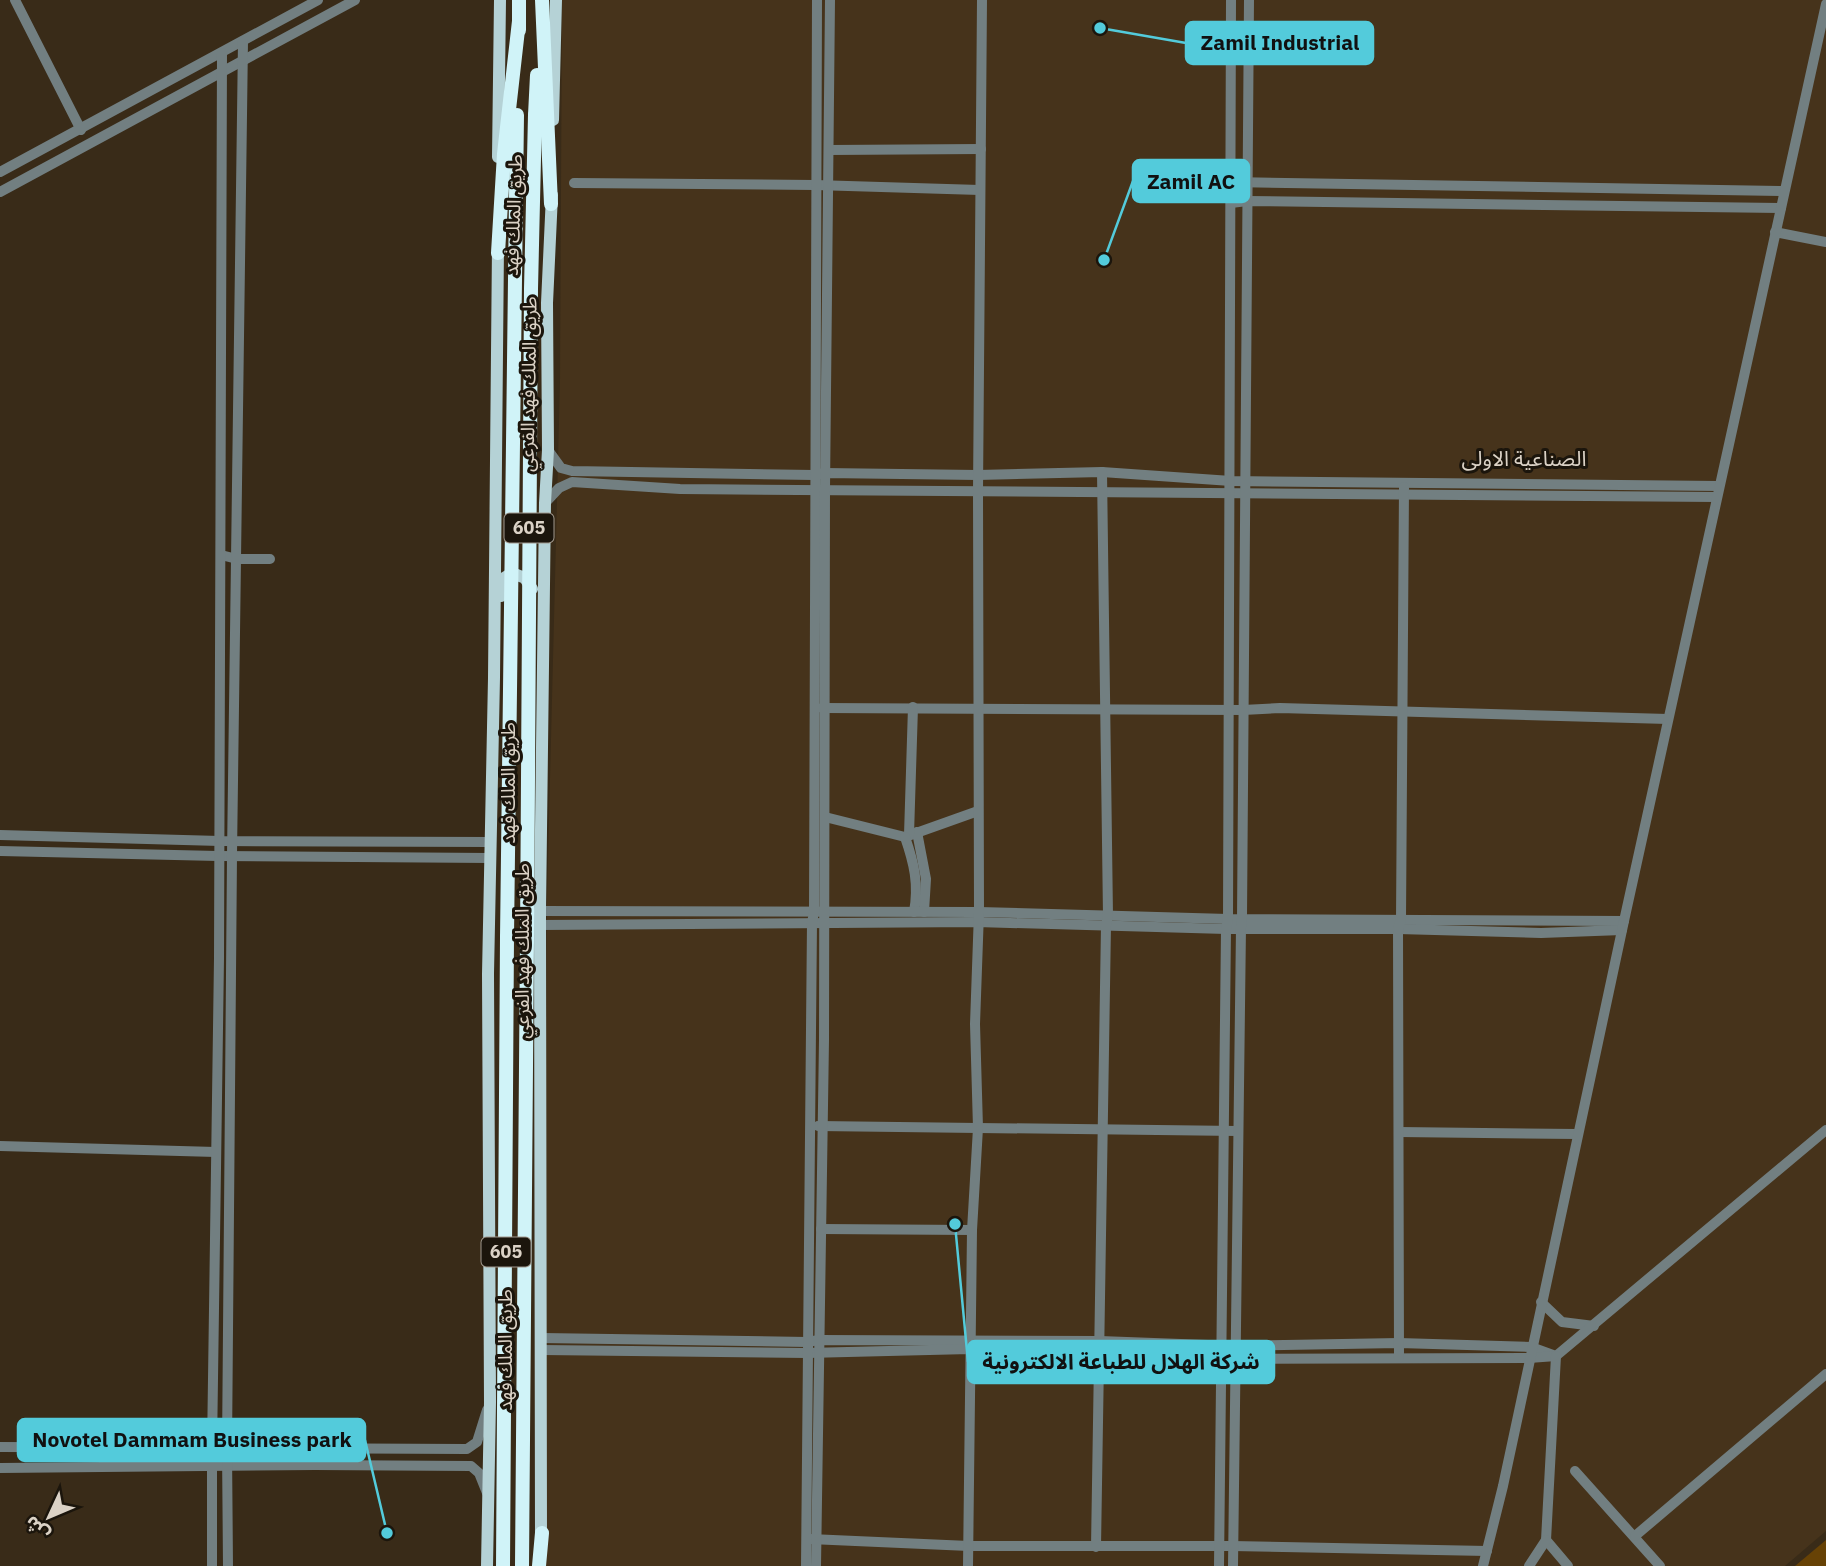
<svg xmlns="http://www.w3.org/2000/svg" width="1826" height="1566" font-family="'IBM Plex Sans','Noto Sans Arabic',sans-serif">
	<rect width="100%" height="100%" fill="#392b18"/>
	<polygon fill="#46331b" points="562,0 1826,0 1826,1531 1785,1566 543,1566 547,898 560,381"/>
	<polygon fill="#674205" points="1826,1540 1826,1566 1795,1566"/>
	<g fill="none" stroke-linecap="round" stroke-linejoin="round">
		<g stroke="#727f81" stroke-width="10">
			<polyline points="15,0 81,130"/>
			<polyline points="829,150 981,149"/>
			<polyline points="0,172 318,0"/>
			<polyline points="1231,182 1784,191"/>
			<polyline points="574,183 815,185 980,190"/>
			<polyline points="0,192 355,0"/>
			<polyline points="1231,203 1247,201 1781,208"/>
			<polyline points="1775,232 1826,242"/>
			<polyline points="548,450 561,468 572,471 814,475 825,473 978,475 1102,472 1231,481 1719,486"/>
			<polyline points="545,503 559,488 572,482 680,489 1716,497"/>
			<polyline points="221,555 237,559 270,559"/>
			<polyline points="822,708 1243,710 1280,708 1668,719"/>
			<polyline points="825,817 905,837 978,811"/>
			<polyline points="917,832 926,879 924,912"/>
			<polyline points="0,835 220,841 491,842"/>
			<polyline points="909,835 913,707"/>
			<path d="M905,837c9,26 14,47 9,75"/>
			<polyline points="0,851 218,856 490,858"/>
			<polyline points="540,911 979,912 1228,919 1624,921"/>
			<polyline points="540,925 977,922 1226,929 1398,929 1541,933 1622,930"/>
			<polyline points="818,1126 1238,1131"/>
			<polyline points="1399,1132 1577,1134"/>
			<polyline points="0,1146 216,1152"/>
			<polyline points="821,1229 972,1230"/>
			<polyline points="1541,1302 1562,1322 1594,1326"/>
			<polyline points="542,1338 807,1342 819,1340 1100,1341 1235,1346 1399,1343 1531,1347 1553,1355"/>
			<polyline points="542,1350 807,1353 970,1349 1221,1359 1529,1358 1556,1356 1826,1130"/>
			<polyline points="1556,1356 1546,1540 1568,1566"/>
			<polyline points="1399,1358 1398,929 1401,919 1404,487"/>
			<polyline points="0,1447 467,1449 477,1442 487,1410"/>
			<polyline points="0,1468 315,1465 471,1466 479,1473 487,1493"/>
			<polyline points="1575,1471 1660,1566"/>
			<polyline points="1635,1536 1826,1374"/>
			<polyline points="810,1539 969,1546 1232,1546 1487,1551"/>
			<polyline points="1096,1547 1106,925 1108,916 1102,472"/>
			<polyline points="212,1566 212,1449 219,958 222,53"/>
			<polyline points="228,1566 227,1449 232,855 243,41"/>
			<polyline points="806,1566 812,922 814,913 817,0"/>
			<polyline points="816,1566 824,1040 825,489 830,0"/>
			<polyline points="968,1566 972,1230 978,1128 975,1024 979,912 978,491 982,0"/>
			<polyline points="1219,1566 1226,929 1228,919 1231,0"/>
			<polyline points="1233,1566 1241,927 1242,918 1249,0"/>
			<polyline points="1483,1566 1503,1486 1624,921 1826,4"/>
			<polyline points="1529,1566 1546,1540"/>
		</g>
		<g stroke="#b5d2d6" stroke-width="12">
			<polyline points="553,120 556,0"/>
			<polyline points="498,157 500,0"/>
			<polyline points="501,596 504,578 512,573 525,578 532,589"/>
			<polyline points="541,1541 540,911 545,503 548,450 547,303 552,195"/>
			<polyline points="487,1566 490,1402 488,974 494,678 498,245"/>
		</g>
		<g stroke="#d0f3f8" stroke-width="14">
			<polyline points="542,0 551,204"/>
			<polyline points="519,30 519,0"/>
			<polyline points="535,115 537,75"/>
			<polyline points="498,253 504,154 519,21"/>
			<polyline points="503,1566 507,937"/>
			<polyline points="522,1566 527,941"/>
			<polyline points="539,1566 542,1533"/>
		</g>
		<g stroke="#d0f3f8" stroke-width="14">
			<polyline points="507,937 517,115"/>
			<polyline points="527,941 531,289 535,115"/>
		</g>
	</g>
	<g text-anchor="middle" stroke-width="6" stroke-linejoin="round" paint-order="stroke">
		<g fill="#1b150c" stroke="#a1998e" stroke-width="2">
			<rect x="504.5" y="513.5" width="49" height="29" rx="5"/>
			<rect x="481.5" y="1237.5" width="49" height="29" rx="5"/>
		</g>
		<g font-size="18" font-weight="bold" fill="#dbd2c6">
			<text x="529" y="534">605</text>
			<text x="506" y="1258">605</text>
		</g>
		<g font-size="19" fill="#dbd2c6" stroke="#1b150c">
			<text transform="translate(513 215) rotate(-88)" y="7">طريق الملك فهد</text>
			<text transform="translate(528 384) rotate(-89)" y="7">طريق الملك فهد الفرعي</text>
			<text transform="translate(508 783) rotate(-90)" y="7">طريق الملك فهد</text>
			<text transform="translate(522 951) rotate(-90)" y="7">طريق الملك فهد الفرعي</text>
			<text transform="translate(505 1350) rotate(-90)" y="7">طريق الملك فهد</text>
		</g>
		<g font-size="21" fill="#dbd2c6" stroke="#1b150c">
			<text x="1524" y="466">الصناعية الاولى</text>
		</g>
	</g>
	<path fill="none" stroke="#53cbdb" stroke-width="2.5" d="M1100 28L1186 43M1104 260L1133 181M955 1224L968 1362M387 1533L365 1440"/>
	<g fill="#53cbdb" stroke="#1b150c" stroke-width="2.5">
		<circle cx="1100" cy="28" r="7"/>
		<circle cx="1104" cy="260" r="7"/>
		<circle cx="955" cy="1224" r="7"/>
		<circle cx="387" cy="1533" r="7"/>
	</g>
	<g fill="#53cbdb" stroke="#53cbdb" stroke-width="2.5">
		<rect x="1186" y="22" width="187" height="42" rx="7"/>
		<rect x="1133" y="160" width="116" height="42" rx="7"/>
		<rect x="968" y="1341" width="306" height="42" rx="7"/>
		<rect x="18" y="1419" width="347" height="42" rx="7"/>
	</g>
	<g font-size="21" text-anchor="middle" font-weight="bold" fill="#111">
		<text x="1280" y="50">Zamil Industrial</text>
		<text x="1191" y="189">Zamil AC</text>
		<text x="1121" y="1369">شركة الهلال للطباعة الالكترونية</text>
		<text x="192" y="1447">Novotel Dammam Business park</text>
	</g>
	<g transform="translate(49 1517) rotate(226)" stroke="#1b150c" stroke-width="5" paint-order="stroke">
	<path d="M0-5L12 26L0 18L-12 26Z" fill="#dbd2c6"/>
	<text y="-10" font-size="19" font-weight="bold" text-anchor="middle" fill="#dbd2c6">ش</text>
	</g>
</svg>
